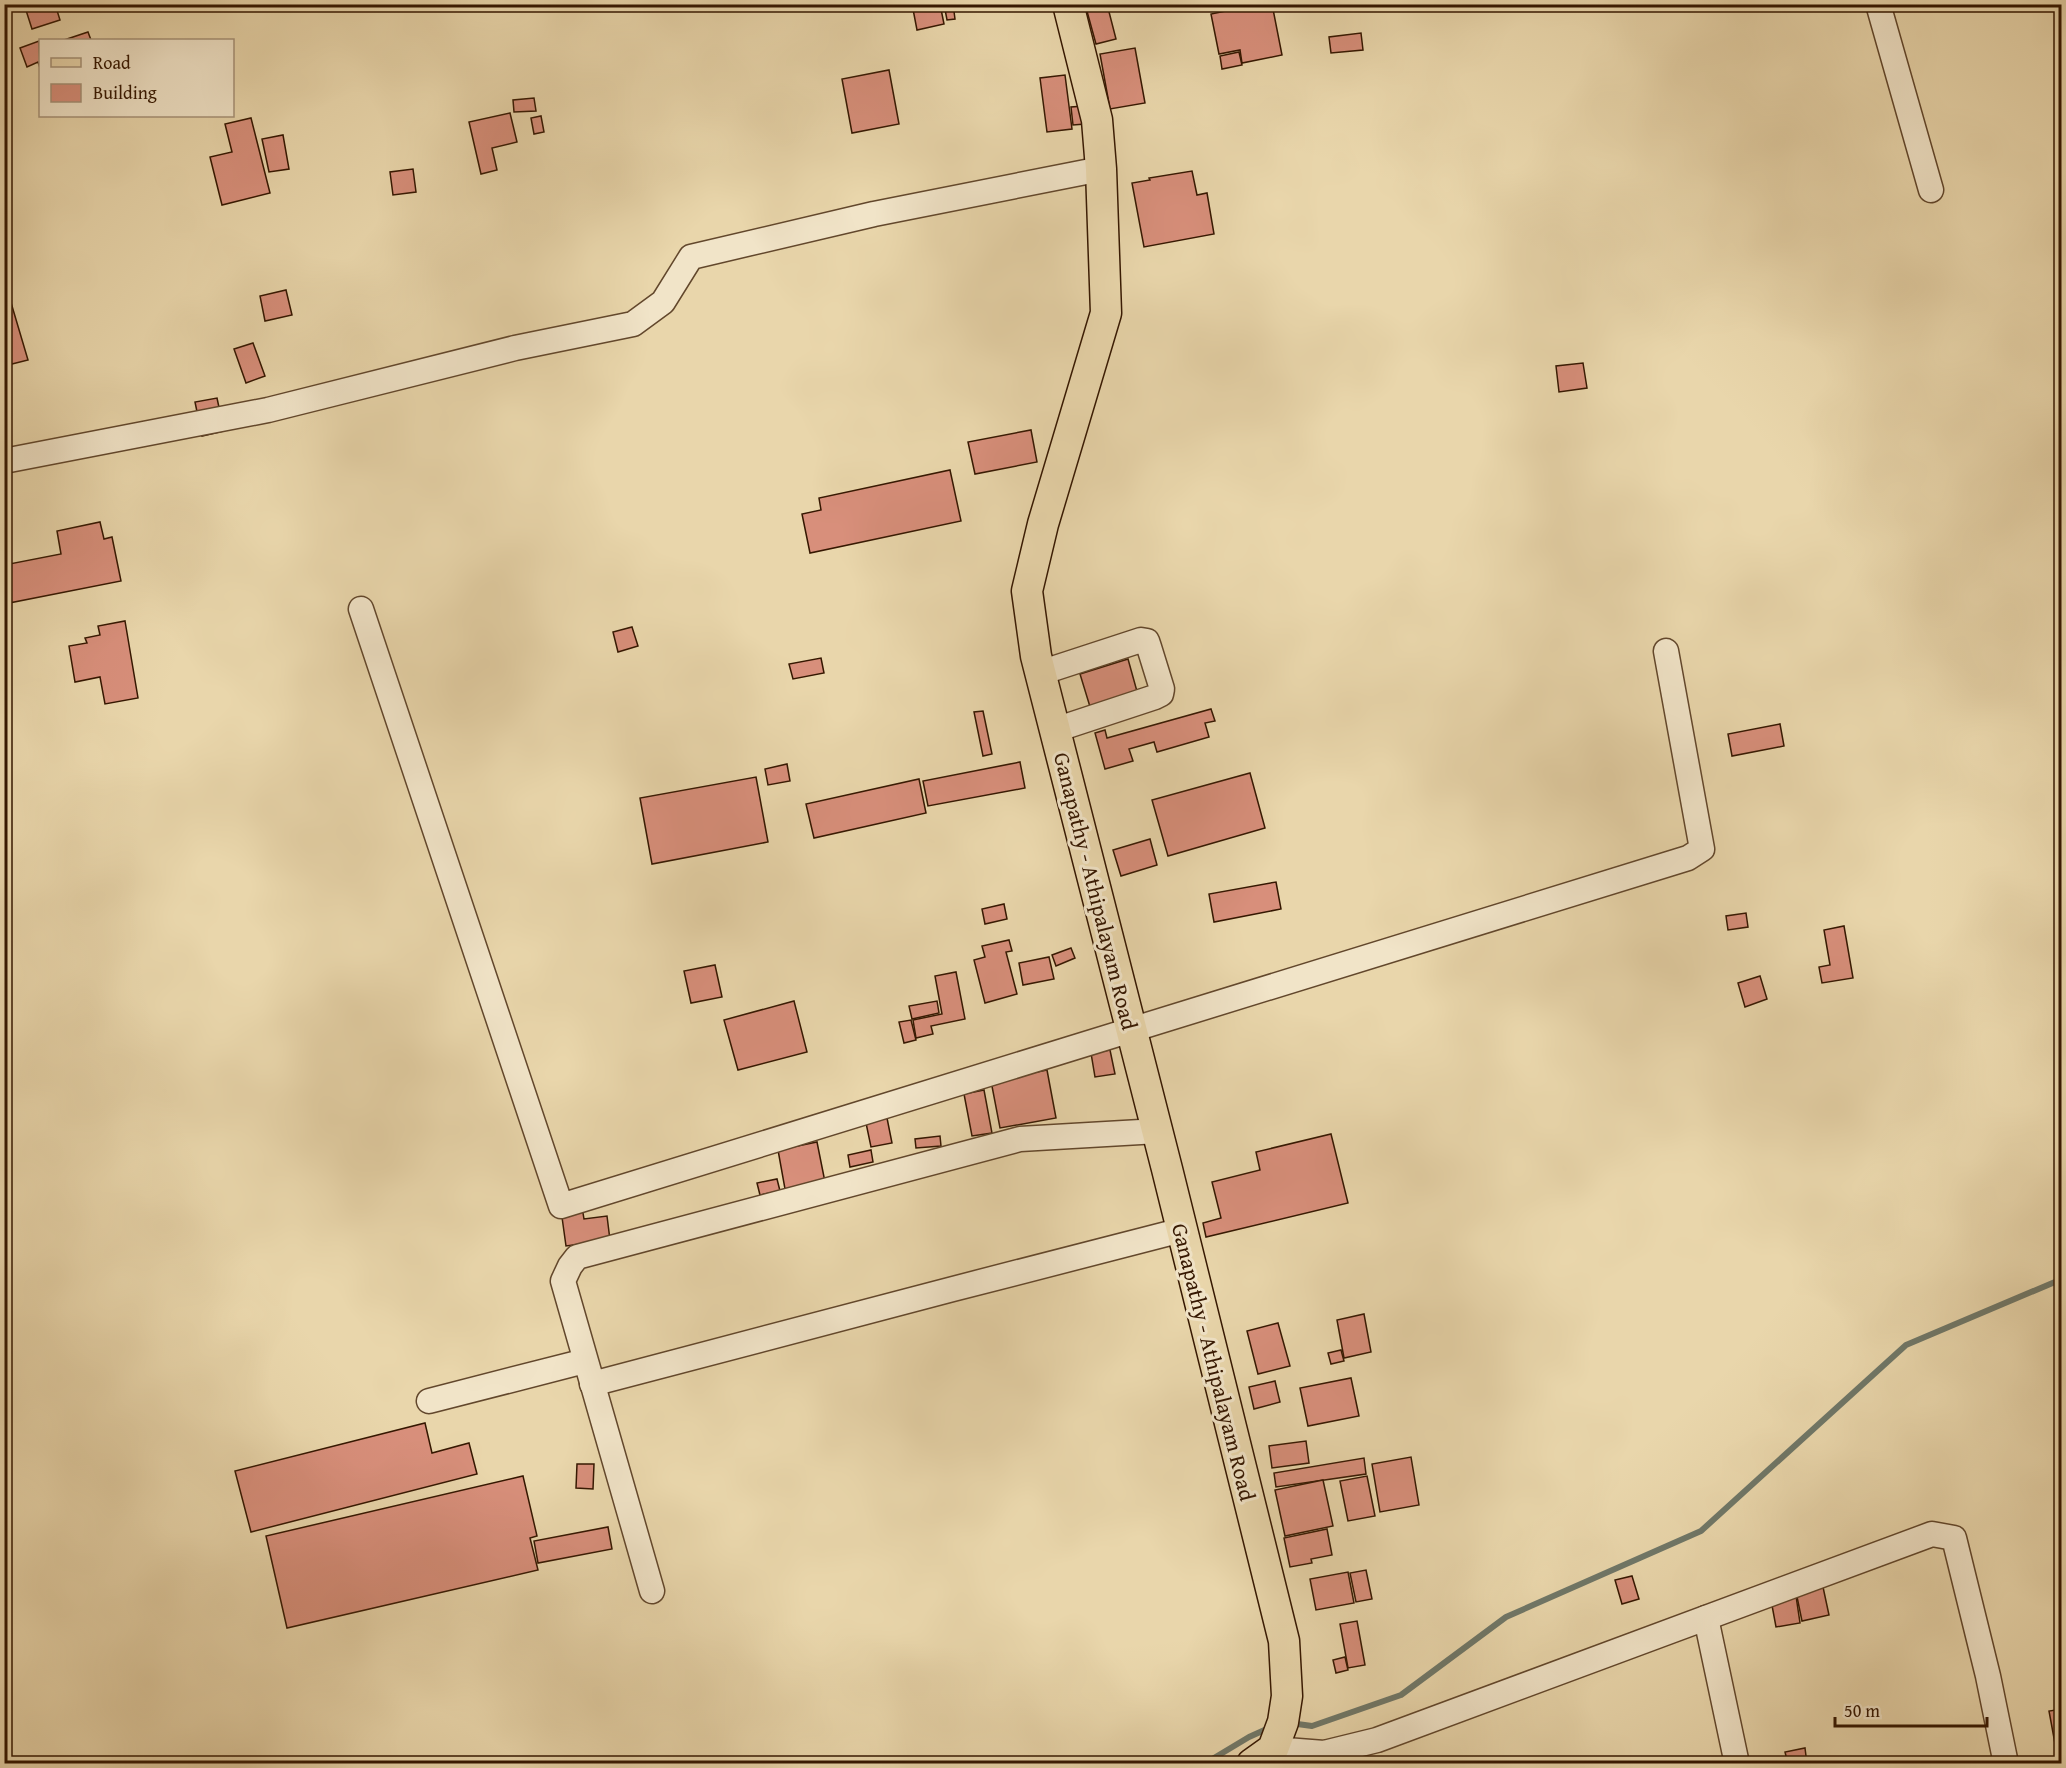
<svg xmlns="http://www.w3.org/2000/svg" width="2066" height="1768" font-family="'Gentium Book Plus',serif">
	<rect width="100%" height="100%" fill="#e9d6ab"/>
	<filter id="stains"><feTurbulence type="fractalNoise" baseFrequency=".00333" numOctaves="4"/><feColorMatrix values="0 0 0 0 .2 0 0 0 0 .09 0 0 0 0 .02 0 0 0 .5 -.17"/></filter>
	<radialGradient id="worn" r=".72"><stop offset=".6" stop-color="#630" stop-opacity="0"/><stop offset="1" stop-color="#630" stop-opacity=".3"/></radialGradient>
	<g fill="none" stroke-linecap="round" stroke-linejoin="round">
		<g stroke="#707869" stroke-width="6">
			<polyline points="1290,1723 1312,1726 1401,1695 1506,1617 1701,1531 1906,1345 2062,1279"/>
			<polyline points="1204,1764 1249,1737 1269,1728"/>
		</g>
	</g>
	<g fill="#d88f7b" stroke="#351701" stroke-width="1.5">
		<polygon points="24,4 55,4 60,20 32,29"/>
		<polygon points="912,4 940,4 944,24 917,30"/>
		<polygon points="944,4 953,4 955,19 947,20"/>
		<polygon points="1085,4 1107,4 1116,39 1096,44"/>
		<polygon points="1260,4 1272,4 1282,55 1242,63 1240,50 1219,54 1211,14"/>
		<polygon points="88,32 91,40 64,40"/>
		<polygon points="1361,33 1363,50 1331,53 1329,37"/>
		<polygon points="39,41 40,68 38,62 27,67 20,48"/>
		<polygon points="1135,48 1145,103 1110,109 1100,54"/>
		<polygon points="1239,52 1242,65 1222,69 1220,56"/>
		<polygon points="889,70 899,124 852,133 842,79"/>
		<polygon points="1065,75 1072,129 1047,132 1040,78"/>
		<polygon points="534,98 536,111 514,112 513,100"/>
		<polygon points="1084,106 1085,124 1073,125 1071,107"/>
		<polygon points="510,113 517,142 492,148 497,170 481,174 469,122"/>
		<polygon points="541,116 544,132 534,134 531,118"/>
		<polygon points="251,118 270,193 222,205 210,157 232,152 225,124"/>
		<polygon points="283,135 289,169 269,172 262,139"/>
		<polygon points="413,169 416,192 393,195 390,172"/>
		<polygon points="1192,171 1197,195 1207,193 1214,234 1144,247 1132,183 1150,180 1149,178"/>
		<polygon points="4,279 28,360 4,366"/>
		<polygon points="286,290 292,315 265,321 260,296"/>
		<polygon points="253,343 265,376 246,383 234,349"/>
		<polygon points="1583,363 1587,388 1559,392 1556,366"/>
		<polygon points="217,398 224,431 202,436 195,402"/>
		<polygon points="1031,430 1037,462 975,474 968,442"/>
		<polygon points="950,470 961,521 810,553 802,514 821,510 819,498"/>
		<polygon points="100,522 104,539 112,537 121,581 4,604 4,565 61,554 57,531"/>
		<polygon points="125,621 138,698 105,704 100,677 75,682 69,646 87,643 85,638 100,635 98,626"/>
		<polygon points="632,627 638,646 618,652 613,632"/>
		<polygon points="821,658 824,673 793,679 789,664"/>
		<polygon points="1128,659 1138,695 1091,710 1080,674"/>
		<polygon points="1211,709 1215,721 1205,723 1209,737 1157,752 1154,742 1129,749 1133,761 1105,769 1095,733 1105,730 1107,738"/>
		<polygon points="983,711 992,754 983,756 974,712"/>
		<polygon points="1780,724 1784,746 1732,756 1728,734"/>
		<polygon points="1020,762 1025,788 928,806 923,781"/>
		<polygon points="787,764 790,781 768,785 765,769"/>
		<polygon points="1250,773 1265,828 1168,856 1152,800"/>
		<polygon points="756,777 768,842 652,864 640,798"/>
		<polygon points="919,779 926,813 814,838 806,804"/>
		<polygon points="1150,839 1157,865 1121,876 1113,850"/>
		<polygon points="1276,882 1281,909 1214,922 1209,894"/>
		<polygon points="1004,904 1007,919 985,924 982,909"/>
		<polygon points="1746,913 1748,927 1728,930 1726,916"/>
		<polygon points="1844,926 1853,978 1822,983 1819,967 1830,965 1824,930"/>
		<polygon points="1009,940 1012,951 1006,952 1017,994 985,1003 974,960 985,957 982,946"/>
		<polygon points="1071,948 1075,958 1056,966 1052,955"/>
		<polygon points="1049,957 1054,979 1023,985 1019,963"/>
		<polygon points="715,965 722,997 691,1003 684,971"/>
		<polygon points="956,972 965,1019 931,1026 933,1034 916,1038 913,1020 942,1014 935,976"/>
		<polygon points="1760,976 1767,999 1745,1007 1738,983"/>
		<polygon points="794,1001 807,1052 738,1070 724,1020"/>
		<polygon points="937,1001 939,1013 912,1019 909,1006"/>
		<polygon points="911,1020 916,1040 904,1043 899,1022"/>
		<polygon points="1110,1050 1115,1074 1095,1077 1091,1053"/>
		<polygon points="1047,1070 1056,1118 1000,1128 991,1081"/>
		<polygon points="984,1090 992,1133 972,1136 964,1094"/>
		<polygon points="887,1118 892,1143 871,1147 866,1123"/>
		<polygon points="1331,1134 1348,1203 1206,1237 1203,1223 1221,1218 1212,1182 1260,1170 1256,1152"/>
		<polygon points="940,1136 941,1146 916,1148 915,1139"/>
		<polygon points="817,1142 825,1182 785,1189 778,1150"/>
		<polygon points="871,1150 873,1162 850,1167 848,1155"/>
		<polygon points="777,1179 780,1191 760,1195 757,1183"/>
		<polygon points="582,1207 584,1219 607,1216 610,1240 566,1246 561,1210"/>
		<polygon points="1364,1314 1371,1352 1344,1358 1337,1320"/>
		<polygon points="1278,1323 1290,1366 1258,1374 1247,1331"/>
		<polygon points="1341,1350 1344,1361 1331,1364 1328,1353"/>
		<polygon points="1351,1378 1359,1416 1308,1426 1300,1388"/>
		<polygon points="1275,1381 1280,1402 1254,1409 1249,1387"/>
		<polygon points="425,1423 432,1453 469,1443 477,1474 251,1532 235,1471"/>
		<polygon points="1306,1441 1309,1463 1272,1468 1269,1446"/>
		<polygon points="1411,1457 1419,1505 1380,1512 1372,1464"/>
		<polygon points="1364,1458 1366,1474 1276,1487 1274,1473"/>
		<polygon points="577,1464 594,1464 593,1489 576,1488"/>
		<polygon points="523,1476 537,1536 530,1538 538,1570 287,1628 266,1536"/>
		<polygon points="1367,1476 1375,1516 1348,1521 1340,1481"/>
		<polygon points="1323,1480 1333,1526 1285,1536 1275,1490"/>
		<polygon points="608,1527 612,1549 538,1563 534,1541"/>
		<polygon points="1327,1529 1332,1555 1311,1559 1312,1563 1290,1567 1284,1538"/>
		<polygon points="1366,1570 1372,1599 1356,1602 1350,1573"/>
		<polygon points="1348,1572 1354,1603 1316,1610 1310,1579"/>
		<polygon points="1632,1576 1639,1599 1622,1604 1615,1580"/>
		<polygon points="1823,1587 1829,1615 1802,1621 1796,1592"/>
		<polygon points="1796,1596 1800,1623 1776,1627 1771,1600"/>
		<polygon points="1357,1621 1365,1665 1348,1668 1340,1624"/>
		<polygon points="1345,1657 1348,1670 1336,1673 1333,1660"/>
		<polygon points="2062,1709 2062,1760 2058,1760 2049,1711"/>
		<polygon points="1805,1748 1807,1764 1788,1764 1785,1752"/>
	</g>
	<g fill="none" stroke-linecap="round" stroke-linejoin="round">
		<g stroke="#62472c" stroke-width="27">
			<g id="minor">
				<polyline points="1878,4 1931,190"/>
				<polyline points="4,461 268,410 515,348 633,324 663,302 691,257 874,214 1101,169"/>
				<polyline points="361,609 561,1206 1688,858 1702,849 1666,651"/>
				<polyline points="1040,673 1141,640 1147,641 1149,647 1162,689 1161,694 1155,697 1055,730"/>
				<polyline points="592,1384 953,1289 1182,1230"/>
				<polyline points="429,1401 585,1361"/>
				<polyline points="652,1591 563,1281 570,1266 577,1257 1020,1139 1158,1131"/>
				<polyline points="1706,1618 1737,1764"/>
				<polyline points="1273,1749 1324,1753 1377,1740 1932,1534 1954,1538 1988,1676 2006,1764"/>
			</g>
		</g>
		<g stroke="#351701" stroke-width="33">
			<polyline id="major" points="1068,4 1097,120 1101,169 1106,313 1043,524 1027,591 1036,656 1167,1169 1284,1641 1287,1696 1283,1722 1273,1749 1252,1764"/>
		</g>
		<use href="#minor" stroke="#f1e4c8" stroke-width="24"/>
		<use href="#major" stroke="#e9d6ab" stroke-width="30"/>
	</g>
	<g text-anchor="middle" stroke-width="6" stroke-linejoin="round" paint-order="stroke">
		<g font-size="22" fill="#351701" stroke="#f1e4c8">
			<text transform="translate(1096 891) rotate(76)" y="8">Ganapathy - Athipalayam Road</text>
			<text transform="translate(1214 1362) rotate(76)" y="8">Ganapathy - Athipalayam Road</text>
		</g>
	</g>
	<rect width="2066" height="1768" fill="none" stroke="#e9d6ab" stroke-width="24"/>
	<rect x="6" y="6" width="2054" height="1756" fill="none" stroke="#351701" stroke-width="3"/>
	<rect x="12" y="12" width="2042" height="1744" fill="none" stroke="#351701" stroke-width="1.5"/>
	<rect x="39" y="39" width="195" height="78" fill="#f1e4c8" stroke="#a69278" stroke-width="1.5"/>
	<rect x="51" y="58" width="30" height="9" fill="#e9d6ab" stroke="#a69278" stroke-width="1.5"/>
	<text x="93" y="69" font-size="18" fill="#351701">Road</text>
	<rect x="51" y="84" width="30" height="18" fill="#d88f7b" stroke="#a69278" stroke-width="1.5"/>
	<text x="93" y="99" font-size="18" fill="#351701">Building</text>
	<path d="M1835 1717v9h152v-9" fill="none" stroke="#351701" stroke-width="3"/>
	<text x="1844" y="1717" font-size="18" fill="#351701" stroke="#f1e4c8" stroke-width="4.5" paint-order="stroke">50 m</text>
	<rect width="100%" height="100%" filter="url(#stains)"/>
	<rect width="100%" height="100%" fill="url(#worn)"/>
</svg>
